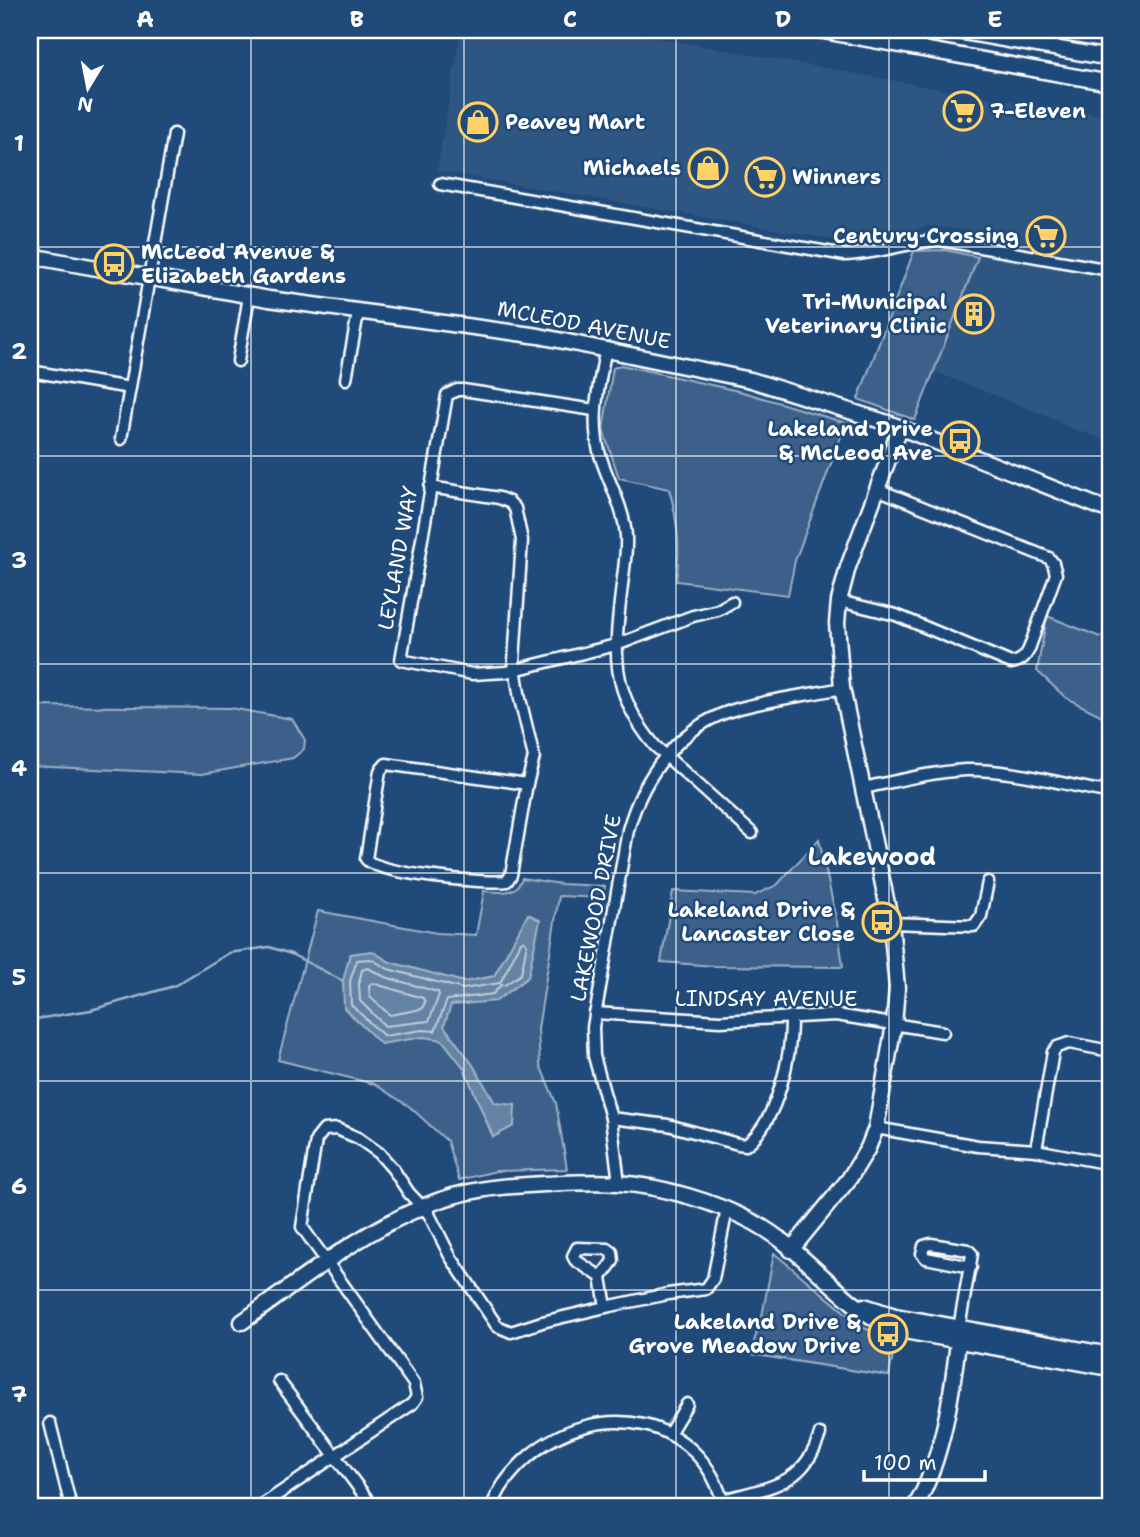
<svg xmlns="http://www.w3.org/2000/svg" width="1140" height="1537" font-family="'Shantell Sans',sans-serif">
	<rect width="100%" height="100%" fill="#1f4a7a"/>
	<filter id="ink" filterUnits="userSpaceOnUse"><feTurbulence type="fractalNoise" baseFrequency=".0143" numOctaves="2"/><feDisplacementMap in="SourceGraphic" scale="14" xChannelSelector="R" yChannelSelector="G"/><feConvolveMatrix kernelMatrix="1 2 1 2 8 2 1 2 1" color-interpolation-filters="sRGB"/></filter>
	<g filter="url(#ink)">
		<polygon fill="#2e5683" points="461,30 614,30 973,95 1110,116 1110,442 1061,424 1060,421 933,371 978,257 982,233 928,226 888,238 842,241 437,171"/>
		<g fill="#3c618b" stroke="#9eb0c5" stroke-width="2">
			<polygon points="945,250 978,257 915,420 858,399 914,251"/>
			<path d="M621,365l122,27 103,31 -51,138 -7,34 -112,-14c5,-32 2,-61 -7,-92l-50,-11 -16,-49 10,-61z"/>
			<polygon points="1047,616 1100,637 1110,632 1110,720 1066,698 1037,671"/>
			<polygon points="30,706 231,708 292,719 305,740 304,749 293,758 202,774 30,766"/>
			<polygon points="819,839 837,922 843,967 715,966 661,962 673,891 755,895 777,885"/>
			<path d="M522,878l39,6 44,2 -2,12 -44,-2 -21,133 2,36 16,38 11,66 -71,2 -37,9 -12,-39 -37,-34 -36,-23 -96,-24 40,-149 119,22 39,2 8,-44c17,1 32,5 38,-13z"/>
			<polygon points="774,1253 864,1328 896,1339 889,1376 750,1354 762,1316"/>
		</g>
		<polygon fill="#6583a4" stroke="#a3b5c8" stroke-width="2" points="528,914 540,920 528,977 496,1001 451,1005 444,1026 473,1065 495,1103 515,1105 514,1126 493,1137 464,1068 442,1040 423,1037 381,1044 344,1008 343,981 350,954 372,951 390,962 464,982 494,976"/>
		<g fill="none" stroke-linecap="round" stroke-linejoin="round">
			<g stroke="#c1cddb" stroke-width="2">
				<polygon points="524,940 527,944 521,974 505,985 501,985 493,994 447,1000 435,1031 422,1030 384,1036 351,1005 350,981 357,960 371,959 388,969 463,989 500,983 521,942"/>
				<polygon points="368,968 385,977 438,992 439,995 429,1021 385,1026 360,1001 359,983 362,970"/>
				<polygon points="372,983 423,998 425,1002 422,1009 390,1015 370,997 369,986"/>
			</g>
			<polyline stroke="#a3b5c8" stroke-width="2.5" points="30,1020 91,1010 174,986 229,953 269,947 291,954 343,981"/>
			<g stroke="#fff" stroke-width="15">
				<g id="street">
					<path d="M440,184l405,71c33,-1 62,-13 95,-15l170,30"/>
					<path d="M606,348c-7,36 -16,71 -6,107 8,27 24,52 26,81 1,16 -2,33 -4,49 -8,67 -13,106 33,161l97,87"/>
					<polyline points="238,361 249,296"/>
					<polyline points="30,371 130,388"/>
					<polyline points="346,379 358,313"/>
					<polyline points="594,410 463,390 457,390 447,395 401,660 472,674 506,672 616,645 693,616 718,610 732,602"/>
					<polyline points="121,439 174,134"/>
					<path d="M430,487l69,11 10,4 6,6 7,32 -8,121 6,38 14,58 -7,27 -16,91 -4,6c-20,3 -132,-7 -141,-22l14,-88 6,-7 141,20"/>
					<path d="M839,601l57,14 115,48c9,-1 14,-5 18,-14l27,-75 -3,-11 -4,-5 -172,-69"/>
					<path d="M864,788c33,-7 67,-16 102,-18 45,-1 91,13 135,21l9,-7"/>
					<polyline points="891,923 974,926 981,916 988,882"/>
					<polyline points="595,1013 720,1021 836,1015 943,1032"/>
					<path d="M611,1118l57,7 70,19 8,1c32,-24 46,-91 45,-129"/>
					<polyline points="876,1128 978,1146 1036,1150 1110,1164"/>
					<polyline points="1036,1150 1053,1052 1057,1047 1069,1043 1110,1051"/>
					<path d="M619,1183l-8,-65 -17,-62 -1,-29 35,-197c16,-57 54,-107 112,-122 33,-9 68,-13 102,-20"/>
					<polyline points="601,1277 613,1261 612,1252 608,1249 577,1248 573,1256 575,1260 601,1277 606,1307"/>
					<polyline points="959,1328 972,1254 968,1250 931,1244 924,1246 922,1254 926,1258 971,1267"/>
					<polyline points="279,1381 373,1507"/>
					<polyline points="50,1423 71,1507"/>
					<polyline points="669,1434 687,1404"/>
					<path d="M723,1500c46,-13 81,-14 97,-66"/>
					<polyline points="259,1507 412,1404 417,1397 414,1384 302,1227 316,1140 324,1130 337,1129 358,1138 379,1153 393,1169 409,1193 429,1214 450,1256 497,1326 511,1332 542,1322 606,1307 668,1294 706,1289 713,1279 727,1209"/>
					<path d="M492,1507c7,-21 21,-37 37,-51 67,-58 173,-42 195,51"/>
				</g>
			</g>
			<g stroke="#fff" stroke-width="19">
				<g id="secondary">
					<polyline points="30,256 269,299 539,336 751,380 891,424 1110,511"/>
					<polyline points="791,1250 849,1179 868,1148 876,1128 894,1024 897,988 891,923 842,688 837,623 839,601 848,567 900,428"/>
					<polyline points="864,1306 895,1316 1110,1355"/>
					<path d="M242,1322c58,-41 116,-89 183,-116 39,-17 77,-20 119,-22 24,-1 50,-3 74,-1 44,3 98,19 137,40 51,28 86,81 138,106l217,39"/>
					<path d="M915,1507c28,-47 38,-119 44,-174"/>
				</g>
			</g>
			<g stroke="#fff" stroke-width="19">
				<g id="primary">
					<polyline points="818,30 1110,83"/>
					<polyline points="952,30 1110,58"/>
				</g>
			</g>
			<use href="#street" stroke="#1f4a7a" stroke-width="10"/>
			<use href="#secondary" stroke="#1f4a7a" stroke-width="14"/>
			<use href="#primary" stroke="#1f4a7a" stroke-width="14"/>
		</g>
	</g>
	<path fill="none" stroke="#fff" stroke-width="2" stroke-opacity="0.55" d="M251,30v1477M464,30v1477M676,30v1477M889,30v1477M30,247h1080M30,456h1080M30,664h1080M30,873h1080M30,1081h1080M30,1290h1080"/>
	<defs>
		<g id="supermarket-ring" transform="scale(2.0125)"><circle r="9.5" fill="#1f4a7a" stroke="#ffd166" stroke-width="1.5"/><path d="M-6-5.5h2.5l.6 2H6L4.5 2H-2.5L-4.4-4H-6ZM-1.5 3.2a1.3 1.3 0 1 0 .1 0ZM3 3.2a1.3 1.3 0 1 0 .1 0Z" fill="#ffd166"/></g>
		<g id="shop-ring" transform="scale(2.0125)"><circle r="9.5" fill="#1f4a7a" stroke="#ffd166" stroke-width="1.5"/><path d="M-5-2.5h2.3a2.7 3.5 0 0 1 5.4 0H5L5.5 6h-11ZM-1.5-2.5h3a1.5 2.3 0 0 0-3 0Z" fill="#ffd166"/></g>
		<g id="bus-ring" transform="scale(2.0125)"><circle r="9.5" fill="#1f4a7a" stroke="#ffd166" stroke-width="1.5"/><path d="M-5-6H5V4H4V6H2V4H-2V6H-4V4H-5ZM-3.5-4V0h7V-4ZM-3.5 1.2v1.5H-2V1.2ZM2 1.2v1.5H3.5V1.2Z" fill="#ffd166"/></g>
		<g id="building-ring" transform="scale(2.0125)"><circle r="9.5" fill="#1f4a7a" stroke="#ffd166" stroke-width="1.5"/><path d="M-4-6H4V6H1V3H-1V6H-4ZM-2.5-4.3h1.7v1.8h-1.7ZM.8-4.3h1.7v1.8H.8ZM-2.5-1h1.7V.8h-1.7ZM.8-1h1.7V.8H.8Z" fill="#ffd166"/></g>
	</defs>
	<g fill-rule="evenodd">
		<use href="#supermarket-ring" x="963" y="111"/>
		<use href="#shop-ring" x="478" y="122"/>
		<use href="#shop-ring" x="708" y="168"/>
		<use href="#supermarket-ring" x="765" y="177"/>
		<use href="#supermarket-ring" x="1046" y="236"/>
		<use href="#bus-ring" x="114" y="264"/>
		<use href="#building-ring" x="974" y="314"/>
		<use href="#bus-ring" x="960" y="441"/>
		<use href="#bus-ring" x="882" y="922"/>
		<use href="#bus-ring" x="888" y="1334"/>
	</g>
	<g text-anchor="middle" stroke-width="5" stroke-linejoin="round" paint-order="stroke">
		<g font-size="21" font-weight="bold" fill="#fff" stroke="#1f4a7a" text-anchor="end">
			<text x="990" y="118" text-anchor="start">7-Eleven</text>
			<text x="505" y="129" text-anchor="start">Peavey Mart</text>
			<text x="681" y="175">Michaels</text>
			<text x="792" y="184" text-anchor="start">Winners</text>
			<text x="1019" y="243">Century Crossing</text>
			<text x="141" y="259" text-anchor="start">McLeod Avenue &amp;<tspan x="141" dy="24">Elizabeth Gardens</tspan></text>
			<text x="947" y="309">Tri-Municipal<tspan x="947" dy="24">Veterinary Clinic</tspan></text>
			<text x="933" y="436">Lakeland Drive<tspan x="933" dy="24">&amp; McLeod Ave</tspan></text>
			<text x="855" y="917">Lakeland Drive &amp;<tspan x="855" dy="24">Lancaster Close</tspan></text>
			<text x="861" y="1329">Lakeland Drive &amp;<tspan x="861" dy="24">Grove Meadow Drive</tspan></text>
		</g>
		<g font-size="21" fill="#fff" stroke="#1f4a7a">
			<text transform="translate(584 325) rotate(11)" y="7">MCLEOD AVENUE</text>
			<text transform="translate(398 558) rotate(-80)" y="7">LEYLAND WAY</text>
			<text transform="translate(596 908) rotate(-79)" y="7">LAKEWOOD DRIVE</text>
			<text x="766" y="1006">LINDSAY AVENUE</text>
		</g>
		<g font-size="24" font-weight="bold" fill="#fff" stroke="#1f4a7a">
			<text x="872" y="865">Lakewood</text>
		</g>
	</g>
	<rect width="1140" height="1537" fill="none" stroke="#1f4a7a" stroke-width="77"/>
	<g transform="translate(88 88) rotate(190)" stroke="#1f4a7a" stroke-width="5" paint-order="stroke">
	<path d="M0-5L12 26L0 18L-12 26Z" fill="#ffffff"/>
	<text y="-10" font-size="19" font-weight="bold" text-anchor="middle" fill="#ffffff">N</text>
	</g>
	<path d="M864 1470v10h121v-10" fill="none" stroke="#ffffff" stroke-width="3.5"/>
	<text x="874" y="1470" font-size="21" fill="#ffffff" stroke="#1f4a7a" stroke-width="5" paint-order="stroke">100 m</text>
	<rect x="38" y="38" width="1064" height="1460" fill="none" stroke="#fff" stroke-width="2.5"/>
	<g font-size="23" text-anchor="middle" font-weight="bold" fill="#fff">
		<text x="145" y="27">A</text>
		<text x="357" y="27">B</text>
		<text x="570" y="27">C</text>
		<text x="783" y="27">D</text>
		<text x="995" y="27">E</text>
		<text x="19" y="151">1</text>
		<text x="19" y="359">2</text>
		<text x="19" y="568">3</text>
		<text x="19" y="776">4</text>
		<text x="19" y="985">5</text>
		<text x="19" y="1194">6</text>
		<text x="19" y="1402">7</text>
	</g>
</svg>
